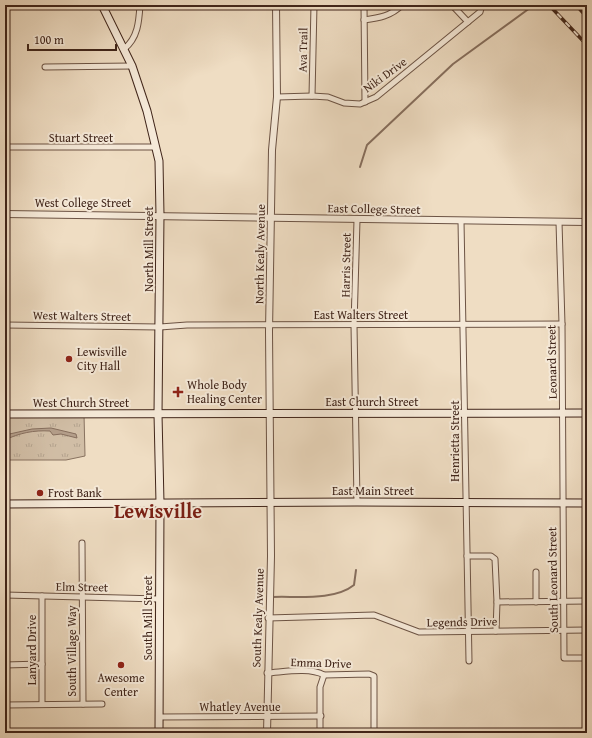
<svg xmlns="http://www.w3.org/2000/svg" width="592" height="738" font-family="'Gentium Book Plus',serif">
	<defs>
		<pattern id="grass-tufts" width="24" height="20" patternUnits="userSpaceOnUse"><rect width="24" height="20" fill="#d1bea6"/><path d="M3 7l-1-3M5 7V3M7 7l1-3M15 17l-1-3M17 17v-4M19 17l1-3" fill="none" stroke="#b4a38e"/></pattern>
	</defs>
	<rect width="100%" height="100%" fill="#efddc3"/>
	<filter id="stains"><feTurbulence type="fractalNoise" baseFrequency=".005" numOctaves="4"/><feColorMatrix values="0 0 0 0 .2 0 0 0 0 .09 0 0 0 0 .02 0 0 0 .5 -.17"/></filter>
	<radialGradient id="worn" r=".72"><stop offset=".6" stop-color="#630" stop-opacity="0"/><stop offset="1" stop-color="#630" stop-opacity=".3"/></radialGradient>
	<polygon fill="url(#grass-tufts)" stroke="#887260" points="5,414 84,414 85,456 66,460 5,460"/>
	<path fill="#b49e8a" stroke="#866e5d" d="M51,428l25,6 1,4 -16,-4 -8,1 -3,-4c-16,-1 -31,2 -45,9v-5l27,-6z"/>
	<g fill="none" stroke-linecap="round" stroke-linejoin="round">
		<g stroke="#866e5d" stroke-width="2">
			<polyline points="360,167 367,145 453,64 534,5"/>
			<path d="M273,597c24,-1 61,4 81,-12l2,-15"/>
		</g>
		<g stroke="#6c5344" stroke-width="7">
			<g id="minor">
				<polyline points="364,5 365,102"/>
				<polyline points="452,5 468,22"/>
				<path d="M364,20c15,-2 27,-4 38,-15"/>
				<path d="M124,49c14,-11 15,-28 16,-44"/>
				<polyline points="45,67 132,66"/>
				<polyline points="312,96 314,5"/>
				<polyline points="277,97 312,96 328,97 344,103 360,104 376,97 480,12 482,5"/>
				<polyline points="5,147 156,147"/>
				<polyline points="357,220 354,325 357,502"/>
				<polyline points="461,221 469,661"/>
				<polyline points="559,222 562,324 564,658 587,658"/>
				<polyline points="5,325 160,327 187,325 562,324"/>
				<polyline points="82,543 83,704"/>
				<polyline points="467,556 491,556 495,559 497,602 587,601"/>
				<polyline points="536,572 536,602"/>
				<polyline points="5,595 159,599"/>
				<polyline points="42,596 42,703"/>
				<polyline points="268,618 374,615 419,632 587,630"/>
				<polyline points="496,631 497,602"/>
				<polyline points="5,665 42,664"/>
				<path d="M267,673c17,-1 42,-6 57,2l45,-1 5,2v57"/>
				<polyline points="5,705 102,704"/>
				<polyline points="159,717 321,716"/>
				<polyline points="320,733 320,687 324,675"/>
			</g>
		</g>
		<g stroke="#6c5344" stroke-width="8">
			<g id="tertiary">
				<polyline points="5,214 587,222"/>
				<polyline points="267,733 271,556 269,332 272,150 277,97 276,5"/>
			</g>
		</g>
		<g stroke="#40251a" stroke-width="9">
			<g id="secondary">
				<polyline points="102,5 132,66 147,111 159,161 160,215 158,414 160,503 159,733"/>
				<polyline points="5,414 587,413"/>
				<polyline points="5,504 357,502 587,503"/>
			</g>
		</g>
		<use href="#minor" stroke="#f5e9d8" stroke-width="5"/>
		<use href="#tertiary" stroke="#f5e9d8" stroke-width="6"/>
		<use href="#secondary" stroke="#f5e9d8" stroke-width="7"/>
		<g stroke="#40251a" stroke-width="3.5">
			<g id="rail">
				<polyline points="549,5 587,45"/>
				<polyline points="576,5 587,17"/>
			</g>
		</g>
		<use href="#rail" stroke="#f5e9d8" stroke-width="2" stroke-dasharray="6" stroke-linecap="butt"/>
	</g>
	<g fill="#8f2418" stroke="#f5e9d8" stroke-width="1.5">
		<circle cx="69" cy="359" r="4"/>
		<path d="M176 386h4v4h4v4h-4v4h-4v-4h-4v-4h4z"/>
		<circle cx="40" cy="493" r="4"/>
		<circle cx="121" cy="665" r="4"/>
	</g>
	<g text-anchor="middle" stroke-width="4" stroke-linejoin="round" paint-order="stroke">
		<g font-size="12" fill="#40251a" stroke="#f5e9d8">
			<text transform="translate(303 50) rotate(-89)" y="4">Ava Trail</text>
			<text transform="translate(385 75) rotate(-36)" y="4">Niki Drive</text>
			<text x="81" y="142">Stuart Street</text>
			<text x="83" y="207">West College Street</text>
			<text transform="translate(374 209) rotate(1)" y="4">East College Street</text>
			<text transform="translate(149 249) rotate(-90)" y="4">North Mill Street</text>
			<text transform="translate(260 254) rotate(-89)" y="4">North Kealy Avenue</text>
			<text transform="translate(346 265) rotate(-89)" y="4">Harris Street</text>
			<text x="361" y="319">East Walters Street</text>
			<text transform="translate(82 316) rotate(1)" y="4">West Walters Street</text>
			<text transform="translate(552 362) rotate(-91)" y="4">Leonard Street</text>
			<text x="372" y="406">East Church Street</text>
			<text x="81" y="407">West Church Street</text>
			<text transform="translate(455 441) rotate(-90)" y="4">Henrietta Street</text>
			<text x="373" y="495">East Main Street</text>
			<text transform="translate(553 580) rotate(-91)" y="4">South Leonard Street</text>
			<text transform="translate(82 587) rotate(1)" y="4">Elm Street</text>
			<text transform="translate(148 618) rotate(-90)" y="4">South Mill Street</text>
			<text transform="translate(258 618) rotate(-88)" y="4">South Kealy Avenue</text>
			<text transform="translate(462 622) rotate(-1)" y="4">Legends Drive</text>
			<text transform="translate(32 650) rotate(-90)" y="4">Lanyard Drive</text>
			<text transform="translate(72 651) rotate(-90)" y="4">South Village Way</text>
			<text transform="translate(321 663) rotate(2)" y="4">Emma Drive</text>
			<text x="240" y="711">Whatley Avenue</text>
		</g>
		<g font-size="12" fill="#40251a" stroke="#f5e9d8" text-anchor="start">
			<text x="77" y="356">Lewisville<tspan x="77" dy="14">City Hall</tspan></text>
			<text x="187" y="389">Whole Body<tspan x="187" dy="14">Healing Center</tspan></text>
			<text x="48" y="497">Frost Bank</text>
			<text x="121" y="682" text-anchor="middle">Awesome<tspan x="121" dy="14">Center</tspan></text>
		</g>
		<g font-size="20" font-weight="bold" fill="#7a1f14" stroke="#f5e9d8">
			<text x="158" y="518">Lewisville</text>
		</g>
	</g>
	<rect width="592" height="738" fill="none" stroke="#efddc3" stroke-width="20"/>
	<rect x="6" y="6" width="580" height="726" fill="none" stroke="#40251a" stroke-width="2"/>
	<rect x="10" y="10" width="572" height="718" fill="none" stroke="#40251a"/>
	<path d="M28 44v6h88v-6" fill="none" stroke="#40251a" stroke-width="2"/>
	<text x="34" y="44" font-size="12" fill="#40251a" stroke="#f5e9d8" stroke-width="3" paint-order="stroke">100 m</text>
	<rect width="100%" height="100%" filter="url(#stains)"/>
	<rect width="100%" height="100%" fill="url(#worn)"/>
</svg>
